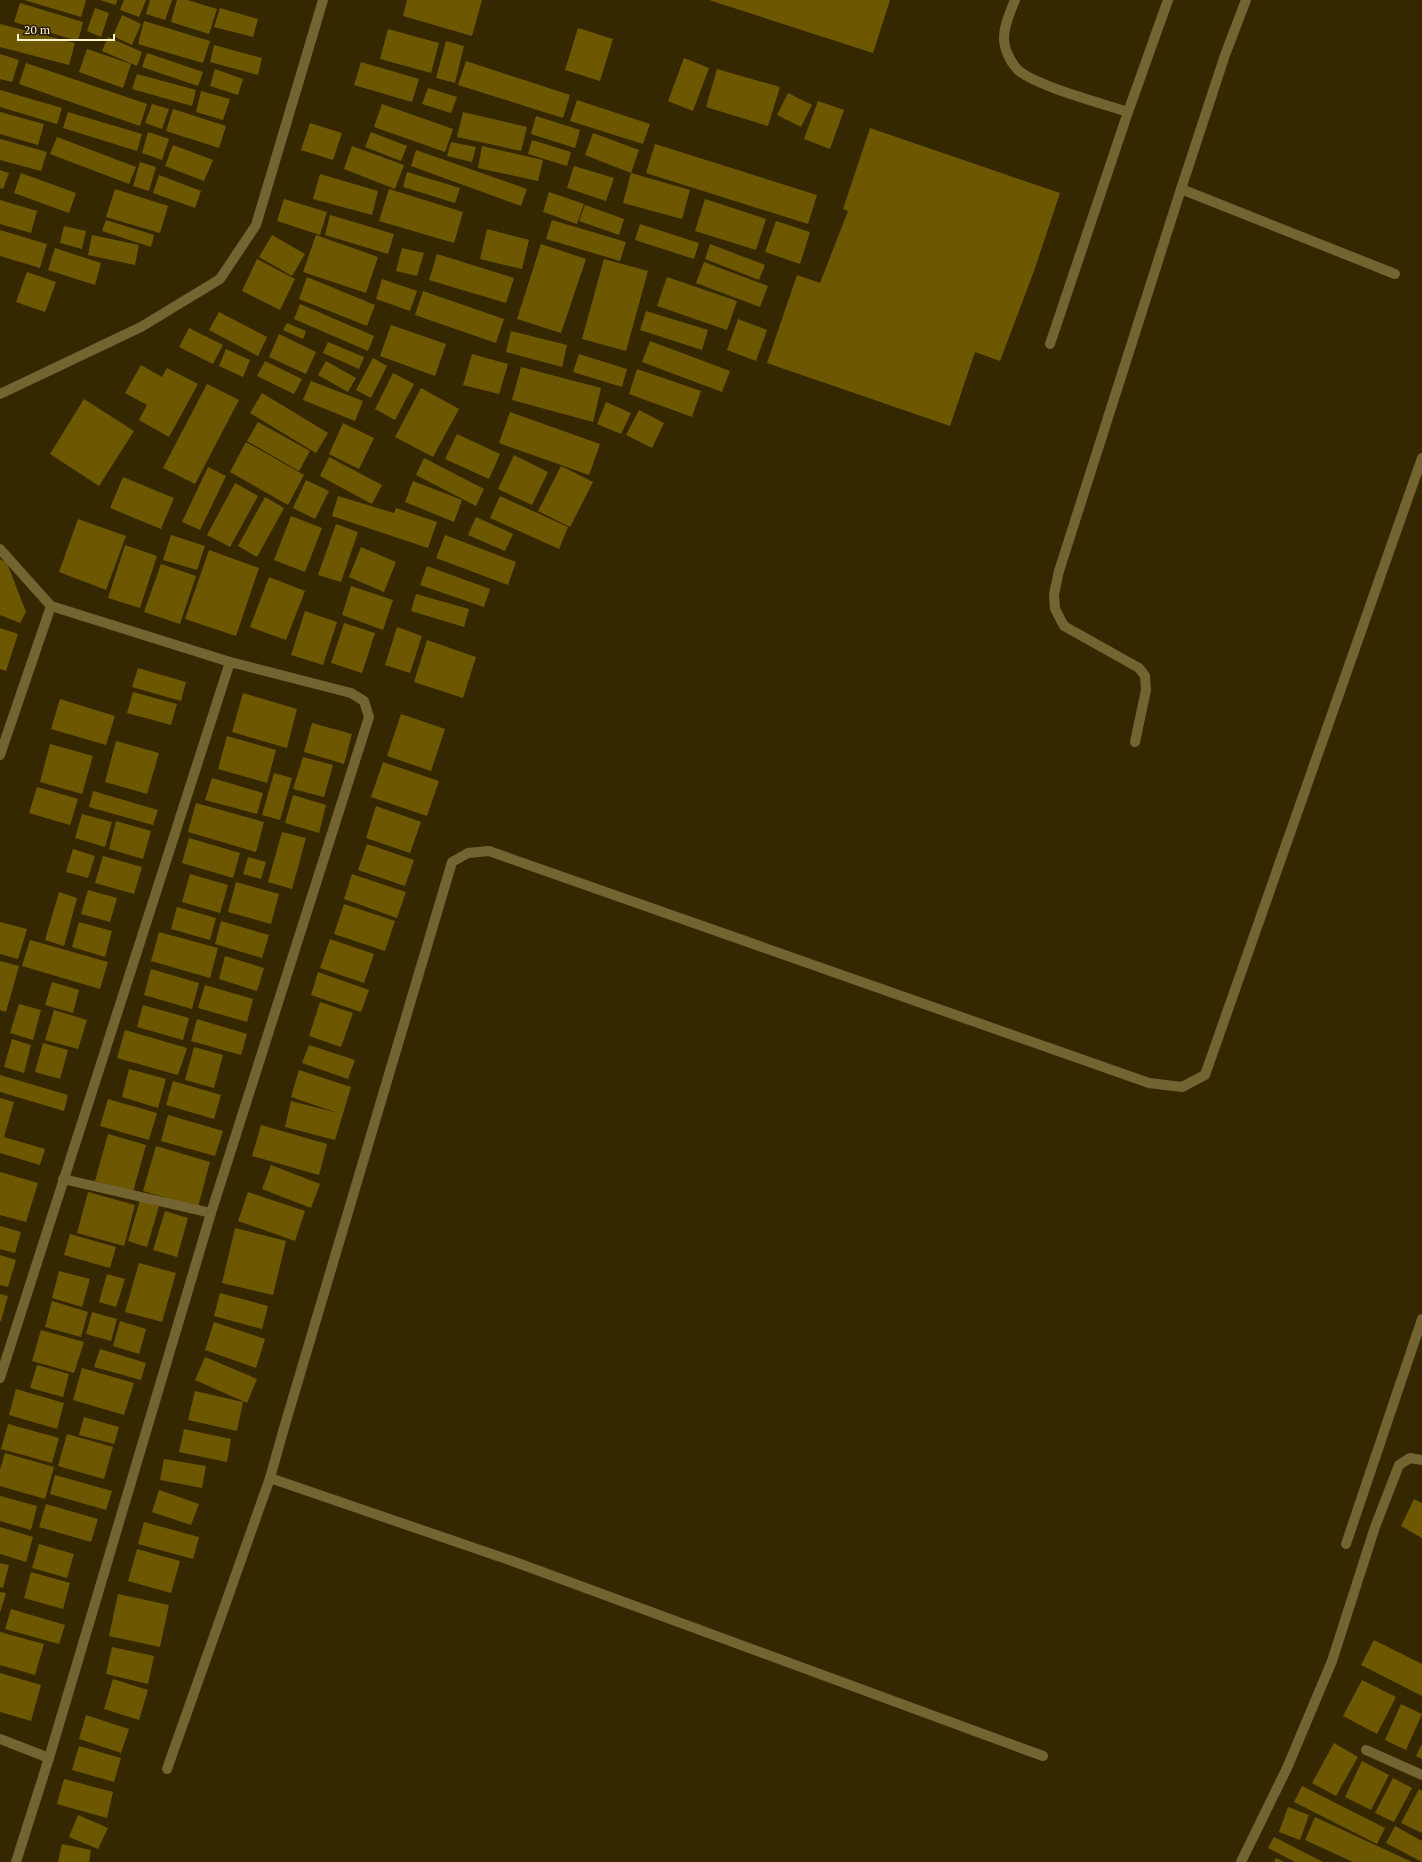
<svg xmlns="http://www.w3.org/2000/svg" width="1422" height="1862" font-family="'PT Serif',serif">
	<rect width="100%" height="100%" fill="#352800"/>
	<g fill="#6d5700">
		<polygon points="24,0 86,0 81,17"/>
		<polygon points="100,0 117,0 116,5"/>
		<polygon points="124,0 146,0 139,17 120,10"/>
		<polygon points="150,0 172,0 165,20 146,14"/>
		<polygon points="177,0 187,0 217,9 209,34 171,22"/>
		<polygon points="407,0 482,0 472,36 403,16"/>
		<polygon points="709,0 890,0 873,53"/>
		<polygon points="20,3 83,22 78,41 14,22"/>
		<polygon points="95,8 109,13 101,37 87,31"/>
		<polygon points="220,8 258,19 253,37 214,27"/>
		<polygon points="122,15 141,24 132,45 113,36"/>
		<polygon points="144,21 210,41 203,63 138,44"/>
		<polygon points="0,24 75,43 69,65 0,47"/>
		<polygon points="578,28 613,39 600,81 565,70"/>
		<polygon points="388,29 439,43 431,73 380,59"/>
		<polygon points="108,37 142,52 137,66 102,51"/>
		<polygon points="446,41 464,46 455,83 436,78"/>
		<polygon points="214,45 262,58 258,75 210,62"/>
		<polygon points="87,49 131,64 123,88 79,72"/>
		<polygon points="147,53 203,72 198,86 142,67"/>
		<polygon points="0,54 19,60 12,82 0,79"/>
		<polygon points="684,58 709,68 693,111 668,101"/>
		<polygon points="466,61 570,95 563,118 458,85"/>
		<polygon points="361,62 419,79 412,102 354,85"/>
		<polygon points="26,63 147,104 140,126 19,84"/>
		<polygon points="215,69 243,79 238,95 210,86"/>
		<polygon points="717,69 780,87 768,126 706,107"/>
		<polygon points="137,74 196,90 192,106 132,89"/>
		<polygon points="428,88 457,97 451,113 422,104"/>
		<polygon points="0,90 62,108 57,124 0,107"/>
		<polygon points="201,91 230,99 223,120 196,112"/>
		<polygon points="788,93 812,105 801,127 777,115"/>
		<polygon points="577,100 650,124 643,144 570,121"/>
		<polygon points="818,101 844,110 830,149 804,139"/>
		<polygon points="152,104 169,109 162,129 145,123"/>
		<polygon points="382,104 453,129 445,152 374,127"/>
		<polygon points="173,109 226,126 219,148 166,131"/>
		<polygon points="0,112 44,124 38,145 0,134"/>
		<polygon points="68,112 142,134 137,151 63,128"/>
		<polygon points="463,112 527,127 521,151 457,137"/>
		<polygon points="536,116 580,130 575,148 531,134"/>
		<polygon points="310,123 342,133 333,160 301,150"/>
		<polygon points="870,128 1060,193 1034,271 1000,361 975,352 950,426 767,363 797,275 820,283 848,211 843,209"/>
		<polygon points="148,132 169,139 162,160 142,153"/>
		<polygon points="371,132 407,146 401,161 365,147"/>
		<polygon points="593,133 639,150 631,173 585,155"/>
		<polygon points="57,137 136,167 129,184 50,154"/>
		<polygon points="0,139 47,152 41,171 0,160"/>
		<polygon points="532,140 571,152 567,166 528,154"/>
		<polygon points="451,142 476,147 472,162 447,156"/>
		<polygon points="655,144 817,195 808,224 646,173"/>
		<polygon points="173,145 213,160 204,181 165,166"/>
		<polygon points="352,146 404,165 395,189 344,169"/>
		<polygon points="482,146 543,160 538,181 478,168"/>
		<polygon points="416,150 527,189 521,206 411,166"/>
		<polygon points="140,162 156,167 149,191 133,186"/>
		<polygon points="574,166 614,178 606,201 567,188"/>
		<polygon points="0,170 9,173 3,189 0,188"/>
		<polygon points="407,172 460,188 455,203 403,187"/>
		<polygon points="21,173 76,193 69,213 14,193"/>
		<polygon points="631,173 690,190 682,219 623,203"/>
		<polygon points="320,174 378,191 372,215 313,199"/>
		<polygon points="159,175 201,191 195,208 153,193"/>
		<polygon points="115,189 168,206 160,233 106,217"/>
		<polygon points="389,189 463,212 454,243 379,221"/>
		<polygon points="549,192 584,204 577,224 543,212"/>
		<polygon points="284,199 327,212 320,235 277,221"/>
		<polygon points="705,199 766,219 756,250 695,231"/>
		<polygon points="0,200 37,211 31,233 0,224"/>
		<polygon points="585,205 624,219 619,235 579,221"/>
		<polygon points="330,215 394,234 388,254 325,235"/>
		<polygon points="106,220 154,235 151,247 102,231"/>
		<polygon points="552,220 626,242 620,261 546,239"/>
		<polygon points="776,221 810,232 800,264 765,252"/>
		<polygon points="640,224 699,243 694,259 635,240"/>
		<polygon points="64,226 86,231 82,249 60,243"/>
		<polygon points="487,229 529,240 522,269 480,259"/>
		<polygon points="0,230 47,244 40,268 0,256"/>
		<polygon points="92,235 139,245 135,265 88,255"/>
		<polygon points="272,235 305,254 292,276 259,257"/>
		<polygon points="316,235 378,257 366,293 303,272"/>
		<polygon points="541,244 586,259 561,333 517,319"/>
		<polygon points="710,244 765,265 759,280 705,259"/>
		<polygon points="55,248 101,263 95,285 48,270"/>
		<polygon points="402,248 424,253 417,276 396,271"/>
		<polygon points="437,254 514,278 506,303 429,280"/>
		<polygon points="257,259 295,279 280,310 242,291"/>
		<polygon points="604,259 648,271 626,351 582,339"/>
		<polygon points="704,262 768,286 760,307 696,283"/>
		<polygon points="27,272 56,282 45,312 16,302"/>
		<polygon points="307,277 375,305 367,326 299,299"/>
		<polygon points="667,277 737,301 727,330 657,306"/>
		<polygon points="382,279 417,291 410,311 376,299"/>
		<polygon points="423,291 504,319 496,343 415,315"/>
		<polygon points="300,304 374,336 368,351 294,319"/>
		<polygon points="646,311 708,330 702,350 640,330"/>
		<polygon points="219,312 267,337 258,356 209,330"/>
		<polygon points="738,319 767,330 756,361 727,350"/>
		<polygon points="287,323 306,331 303,339 283,330"/>
		<polygon points="391,325 446,344 435,376 380,356"/>
		<polygon points="189,328 223,345 213,364 179,347"/>
		<polygon points="511,331 567,345 562,367 506,352"/>
		<polygon points="279,334 316,352 306,374 269,357"/>
		<polygon points="650,341 730,371 722,392 642,362"/>
		<polygon points="328,342 364,357 359,369 323,353"/>
		<polygon points="226,349 250,360 243,377 219,366"/>
		<polygon points="472,354 508,364 499,394 463,385"/>
		<polygon points="579,354 627,369 622,387 573,372"/>
		<polygon points="373,358 387,366 371,398 356,390"/>
		<polygon points="265,361 302,379 294,394 257,376"/>
		<polygon points="326,361 356,378 348,392 318,375"/>
		<polygon points="141,365 162,377 167,368 198,384 169,437 139,420 147,405 125,393"/>
		<polygon points="521,367 601,388 593,422 512,400"/>
		<polygon points="637,369 701,391 692,417 629,394"/>
		<polygon points="393,373 414,384 395,420 375,409"/>
		<polygon points="311,381 363,401 355,421 303,400"/>
		<polygon points="207,384 239,400 195,484 163,468"/>
		<polygon points="421,388 459,409 433,457 395,437"/>
		<polygon points="262,393 328,433 316,453 250,413"/>
		<polygon points="84,399 134,431 99,486 50,454"/>
		<polygon points="606,402 631,413 621,434 597,424"/>
		<polygon points="639,410 664,423 652,448 626,435"/>
		<polygon points="510,412 600,444 589,475 499,443"/>
		<polygon points="258,422 310,451 299,471 247,441"/>
		<polygon points="343,423 374,438 359,469 329,454"/>
		<polygon points="457,434 500,454 489,479 445,459"/>
		<polygon points="246,442 304,475 288,505 230,472"/>
		<polygon points="514,455 548,472 532,505 498,489"/>
		<polygon points="329,457 382,485 372,504 320,476"/>
		<polygon points="424,458 484,489 476,506 416,475"/>
		<polygon points="561,466 593,482 570,527 538,511"/>
		<polygon points="208,467 226,476 200,530 182,522"/>
		<polygon points="123,477 174,498 161,529 110,508"/>
		<polygon points="306,480 329,491 315,519 293,508"/>
		<polygon points="413,481 462,500 454,522 405,502"/>
		<polygon points="235,483 258,496 230,547 207,535"/>
		<polygon points="338,496 394,513 396,508 437,522 428,548 332,516"/>
		<polygon points="500,496 568,527 559,549 490,518"/>
		<polygon points="265,497 284,508 257,557 238,546"/>
		<polygon points="291,516 322,528 305,572 274,560"/>
		<polygon points="476,517 513,534 505,551 468,535"/>
		<polygon points="78,519 126,536 106,590 59,572"/>
		<polygon points="336,524 358,532 341,582 318,575"/>
		<polygon points="171,535 205,546 197,570 163,560"/>
		<polygon points="445,535 516,562 508,585 436,558"/>
		<polygon points="125,545 157,556 140,608 108,598"/>
		<polygon points="361,547 396,562 384,592 349,577"/>
		<polygon points="209,550 259,568 236,636 185,619"/>
		<polygon points="0,559 7,563 26,612 20,623 0,615"/>
		<polygon points="161,564 196,576 180,624 144,612"/>
		<polygon points="427,566 490,589 484,607 420,585"/>
		<polygon points="269,577 305,591 286,640 250,627"/>
		<polygon points="351,586 393,600 383,630 342,615"/>
		<polygon points="416,594 469,609 464,627 411,611"/>
		<polygon points="305,611 337,622 323,665 291,655"/>
		<polygon points="344,623 375,633 362,673 331,663"/>
		<polygon points="397,627 422,636 410,673 385,665"/>
		<polygon points="0,628 18,634 6,671 0,669"/>
		<polygon points="427,640 476,657 463,698 414,682"/>
		<polygon points="138,668 186,682 181,701 132,687"/>
		<polygon points="133,692 177,704 171,725 127,713"/>
		<polygon points="243,693 297,709 287,748 232,732"/>
		<polygon points="60,699 115,716 106,745 51,729"/>
		<polygon points="401,714 445,729 431,771 387,756"/>
		<polygon points="312,723 352,734 344,764 304,752"/>
		<polygon points="227,736 276,750 267,783 218,769"/>
		<polygon points="116,741 159,753 147,794 105,782"/>
		<polygon points="50,744 93,756 82,794 40,782"/>
		<polygon points="303,757 333,765 324,797 293,789"/>
		<polygon points="383,762 439,781 427,816 371,797"/>
		<polygon points="274,773 292,778 280,820 262,815"/>
		<polygon points="212,778 263,793 257,814 205,800"/>
		<polygon points="37,787 78,799 70,825 29,813"/>
		<polygon points="93,791 158,810 153,825 89,807"/>
		<polygon points="293,795 326,805 319,833 285,823"/>
		<polygon points="196,803 264,822 256,852 188,832"/>
		<polygon points="376,806 421,822 410,853 366,838"/>
		<polygon points="82,814 112,822 105,847 75,838"/>
		<polygon points="116,821 151,831 143,859 109,849"/>
		<polygon points="282,832 306,838 292,889 268,882"/>
		<polygon points="189,838 240,853 233,878 182,863"/>
		<polygon points="367,844 414,860 405,886 358,870"/>
		<polygon points="73,849 95,856 88,878 66,872"/>
		<polygon points="103,856 142,867 134,894 95,883"/>
		<polygon points="248,857 266,862 261,879 243,874"/>
		<polygon points="190,874 228,885 220,913 182,902"/>
		<polygon points="352,874 406,892 397,918 344,899"/>
		<polygon points="236,882 279,894 271,924 228,912"/>
		<polygon points="88,890 117,898 110,922 81,914"/>
		<polygon points="59,892 77,898 64,946 45,940"/>
		<polygon points="344,904 395,921 385,951 334,934"/>
		<polygon points="177,907 216,918 210,940 171,929"/>
		<polygon points="221,921 269,935 262,958 215,944"/>
		<polygon points="0,922 27,929 18,959 0,954"/>
		<polygon points="79,922 112,931 105,957 72,947"/>
		<polygon points="159,932 218,948 210,978 151,961"/>
		<polygon points="330,939 374,954 364,983 320,968"/>
		<polygon points="30,940 108,962 100,989 22,966"/>
		<polygon points="225,956 264,968 257,991 219,979"/>
		<polygon points="0,961 19,966 6,1012 0,1010"/>
		<polygon points="151,969 199,983 192,1009 144,995"/>
		<polygon points="318,972 369,990 361,1012 311,995"/>
		<polygon points="52,982 79,990 73,1013 45,1005"/>
		<polygon points="205,985 253,999 247,1022 198,1008"/>
		<polygon points="320,1002 353,1013 341,1047 309,1036"/>
		<polygon points="19,1004 41,1010 33,1040 10,1033"/>
		<polygon points="143,1005 189,1018 183,1040 137,1027"/>
		<polygon points="54,1010 87,1020 78,1049 45,1040"/>
		<polygon points="197,1019 247,1034 241,1055 191,1041"/>
		<polygon points="125,1030 187,1048 178,1075 117,1058"/>
		<polygon points="12,1039 31,1045 24,1073 4,1067"/>
		<polygon points="43,1043 68,1050 60,1079 35,1072"/>
		<polygon points="309,1045 355,1060 348,1079 302,1063"/>
		<polygon points="194,1047 223,1055 214,1088 185,1080"/>
		<polygon points="129,1069 166,1079 158,1108 122,1097"/>
		<polygon points="299,1070 351,1087 335,1140 285,1127 291,1101 338,1113 291,1097"/>
		<polygon points="0,1075 68,1095 64,1111 0,1092"/>
		<polygon points="173,1081 221,1095 214,1119 166,1105"/>
		<polygon points="0,1098 14,1102 4,1137 45,1149 40,1165 0,1153"/>
		<polygon points="108,1099 157,1113 149,1140 100,1126"/>
		<polygon points="168,1115 223,1131 215,1156 161,1141"/>
		<polygon points="261,1125 327,1144 319,1175 252,1156"/>
		<polygon points="108,1134 146,1145 133,1192 95,1181"/>
		<polygon points="156,1146 210,1162 198,1207 143,1191"/>
		<polygon points="271,1165 320,1184 311,1208 262,1189"/>
		<polygon points="0,1172 38,1183 26,1222 0,1215"/>
		<polygon points="88,1192 135,1205 124,1246 77,1233"/>
		<polygon points="248,1192 305,1211 295,1241 238,1221"/>
		<polygon points="140,1200 159,1206 147,1247 128,1241"/>
		<polygon points="165,1211 188,1218 177,1257 153,1250"/>
		<polygon points="0,1226 21,1232 15,1253 0,1249"/>
		<polygon points="235,1228 286,1241 273,1295 222,1283"/>
		<polygon points="70,1234 116,1247 110,1268 64,1255"/>
		<polygon points="0,1255 16,1260 8,1287 0,1285"/>
		<polygon points="139,1263 176,1273 162,1322 125,1312"/>
		<polygon points="59,1271 90,1279 82,1307 52,1298"/>
		<polygon points="107,1274 125,1279 116,1307 99,1302"/>
		<polygon points="220,1293 268,1306 262,1329 214,1316"/>
		<polygon points="0,1294 8,1296 1,1321 0,1321"/>
		<polygon points="52,1301 88,1312 81,1337 45,1327"/>
		<polygon points="92,1312 117,1319 111,1341 86,1334"/>
		<polygon points="120,1321 146,1329 139,1354 113,1346"/>
		<polygon points="214,1322 265,1339 256,1368 205,1350"/>
		<polygon points="41,1330 84,1342 74,1373 32,1361"/>
		<polygon points="100,1349 146,1363 141,1380 94,1367"/>
		<polygon points="205,1357 257,1379 247,1403 195,1380"/>
		<polygon points="37,1365 69,1374 63,1397 30,1388"/>
		<polygon points="82,1368 134,1383 124,1415 73,1400"/>
		<polygon points="16,1389 64,1403 57,1429 9,1415"/>
		<polygon points="195,1391 243,1402 237,1431 188,1420"/>
		<polygon points="84,1417 119,1427 114,1444 79,1435"/>
		<polygon points="8,1424 59,1438 52,1463 1,1449"/>
		<polygon points="184,1429 231,1439 227,1462 179,1452"/>
		<polygon points="67,1434 113,1447 104,1479 58,1466"/>
		<polygon points="5,1453 54,1467 45,1499 0,1486 0,1470"/>
		<polygon points="164,1459 206,1466 202,1488 160,1480"/>
		<polygon points="55,1475 112,1491 106,1510 50,1494"/>
		<polygon points="159,1490 199,1504 191,1525 152,1512"/>
		<polygon points="0,1496 37,1506 31,1530 0,1521"/>
		<polygon points="1414,1499 1422,1503 1422,1538 1401,1526"/>
		<polygon points="46,1504 98,1519 91,1542 39,1527"/>
		<polygon points="144,1522 199,1537 193,1559 138,1544"/>
		<polygon points="0,1527 33,1537 26,1562 0,1554"/>
		<polygon points="39,1544 74,1554 67,1578 32,1568"/>
		<polygon points="137,1549 180,1561 171,1593 128,1581"/>
		<polygon points="0,1563 9,1565 3,1588 0,1587"/>
		<polygon points="31,1572 70,1583 63,1609 24,1598"/>
		<polygon points="0,1592 6,1593 0,1613"/>
		<polygon points="118,1594 169,1605 160,1647 109,1636"/>
		<polygon points="11,1609 65,1625 59,1644 5,1629"/>
		<polygon points="0,1632 44,1644 35,1675 0,1665"/>
		<polygon points="1374,1640 1422,1664 1422,1696 1361,1665"/>
		<polygon points="112,1647 154,1656 148,1684 106,1674"/>
		<polygon points="0,1673 41,1685 31,1721 0,1712"/>
		<polygon points="113,1679 148,1690 139,1720 104,1709"/>
		<polygon points="1362,1680 1396,1697 1377,1734 1343,1716"/>
		<polygon points="1401,1704 1422,1714 1406,1750 1385,1740"/>
		<polygon points="86,1715 129,1729 121,1753 79,1739"/>
		<polygon points="1334,1743 1358,1757 1336,1796 1312,1783"/>
		<polygon points="1422,1744 1422,1759 1416,1756"/>
		<polygon points="79,1746 121,1758 114,1782 72,1770"/>
		<polygon points="1362,1761 1389,1775 1371,1810 1345,1797"/>
		<polygon points="1393,1778 1412,1788 1394,1822 1375,1813"/>
		<polygon points="64,1779 113,1792 107,1818 57,1804"/>
		<polygon points="1302,1786 1385,1828 1377,1844 1294,1802"/>
		<polygon points="1419,1789 1422,1791 1422,1833 1401,1823"/>
		<polygon points="1288,1807 1309,1815 1300,1840 1279,1832"/>
		<polygon points="78,1815 108,1828 98,1849 69,1837"/>
		<polygon points="1315,1817 1412,1862 1353,1862 1305,1840"/>
		<polygon points="1395,1826 1422,1841 1422,1862 1386,1843"/>
		<polygon points="1274,1837 1323,1862 1295,1862 1268,1848"/>
		<polygon points="62,1844 91,1850 89,1862 58,1862"/>
		<polygon points="1276,1858 1284,1862 1274,1862"/>
	</g>
	<g fill="none" stroke-linecap="round" stroke-linejoin="round">
		<g stroke="#746432" stroke-width="10">
			<path d="M1015,0c-5,12 -11,26 -11,38 0,11 6,23 13,31 15,16 87,35 111,43"/>
			<polyline points="1181,189 1395,274"/>
			<polyline points="1050,344 1128,112 1168,0"/>
			<polyline points="1135,742 1146,690 1145,676 1139,668 1064,626 1055,609 1054,594 1059,571 1181,189 1225,55 1246,0"/>
			<polyline points="1346,1544 1422,1319"/>
			<polyline points="1043,1756 515,1562 270,1478 284,1428 452,862 468,853 489,851 1149,1083 1182,1087 1205,1075 1422,458"/>
			<polyline points="167,1769 270,1478"/>
		</g>
		<g stroke="#746432" stroke-width="10">
			<polyline points="0,394 141,327 220,279 256,225 323,0"/>
			<polyline points="0,549 51,606 230,662 351,693 364,701 369,717 211,1213 49,1758 16,1862"/>
			<polyline points="0,755 51,606"/>
			<polyline points="63,1179 211,1213"/>
			<polyline points="0,1378 230,662"/>
			<polyline points="0,1739 49,1758"/>
			<polyline points="1366,1750 1422,1775"/>
			<polyline points="1241,1862 1287,1768 1332,1661 1375,1527 1399,1465 1410,1458 1422,1460"/>
		</g>
	</g>
	<path d="M18 34v6h96v-6" fill="none" stroke="#fef2cc" stroke-width="2"/>
	<text x="24" y="34" font-size="12" fill="#fef2cc" stroke="#271f07" stroke-width="3" paint-order="stroke">20 m</text>
</svg>
